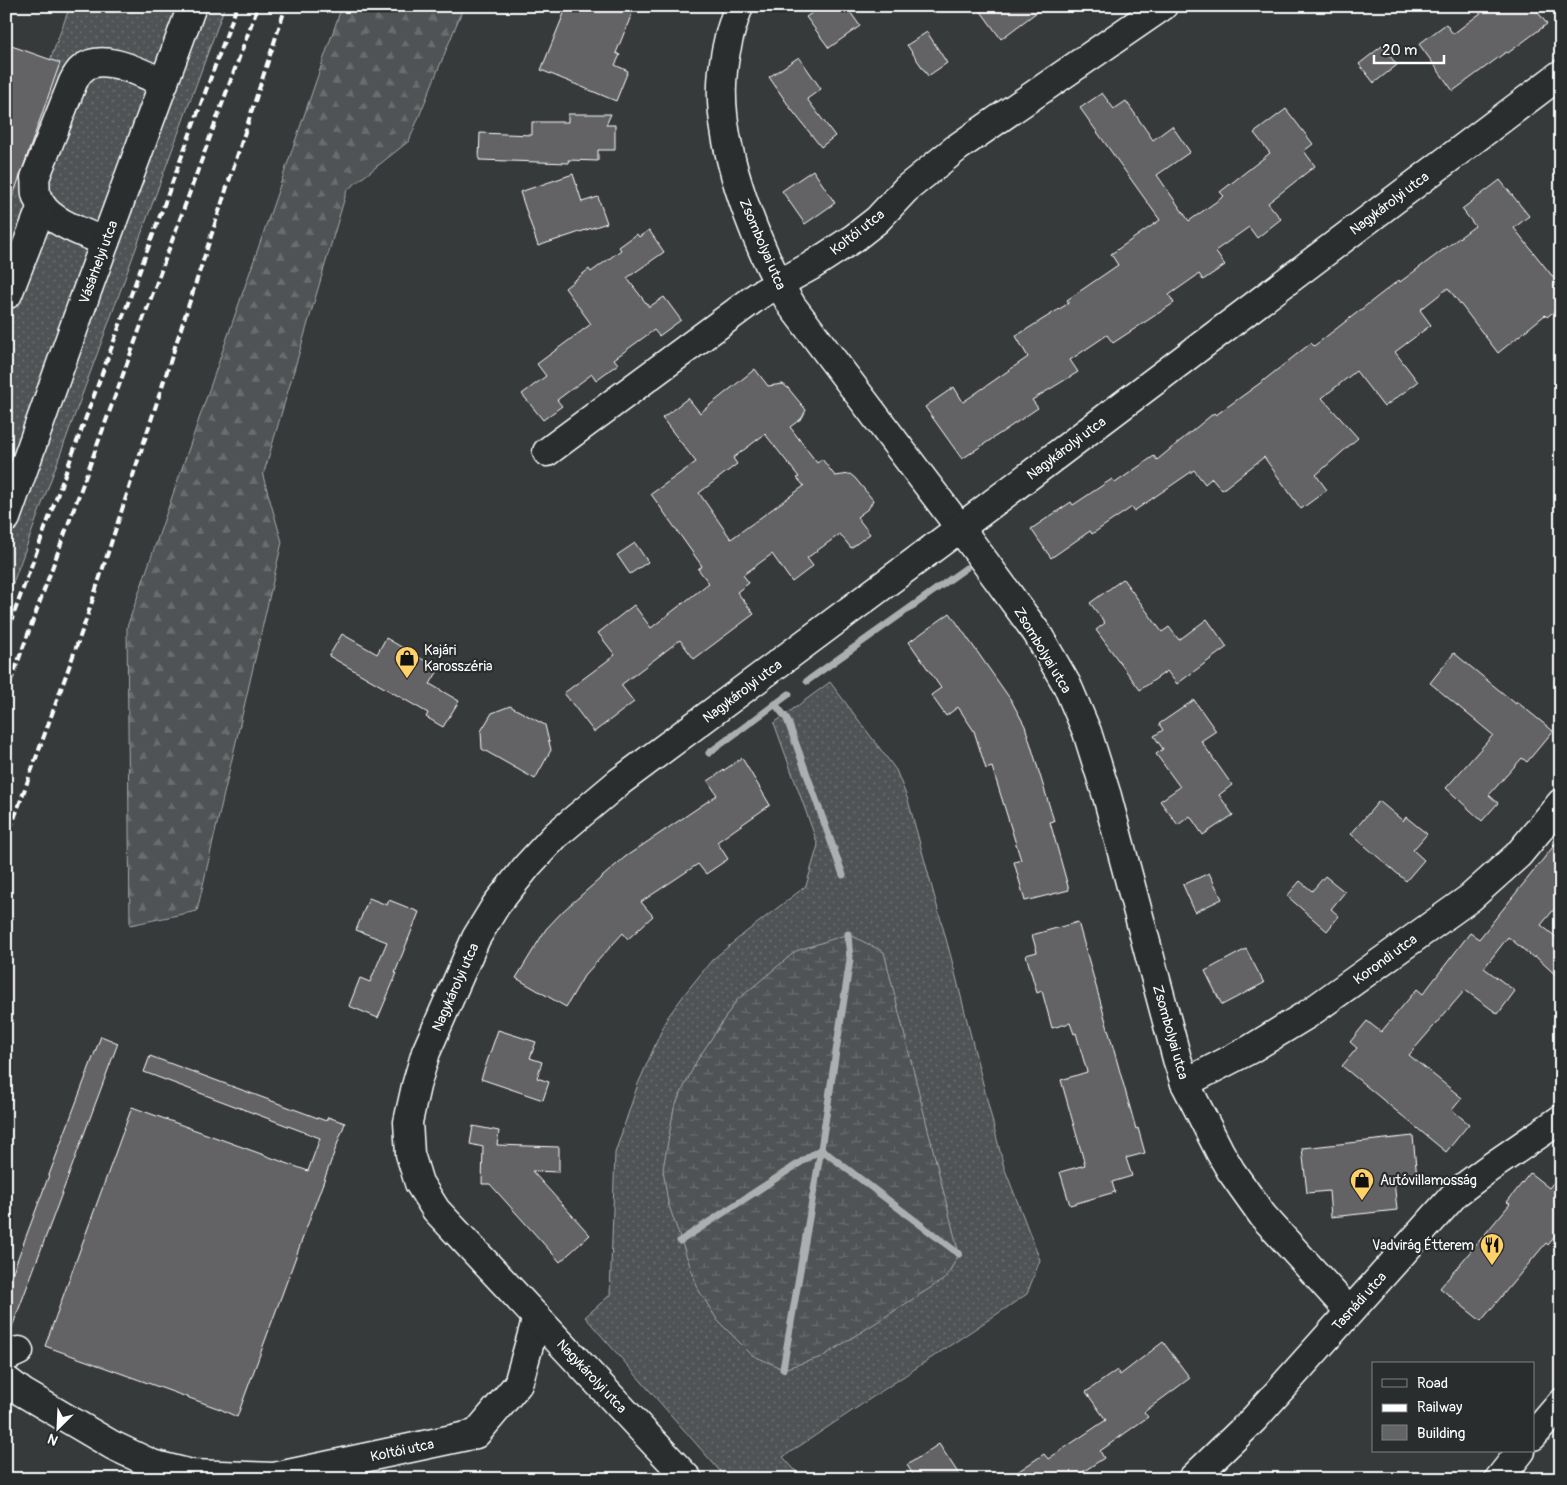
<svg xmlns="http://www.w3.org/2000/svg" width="1567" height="1485" font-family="Pangolin,sans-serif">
	<defs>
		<pattern id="grass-dots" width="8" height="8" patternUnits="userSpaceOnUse" patternTransform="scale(1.25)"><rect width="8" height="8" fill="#505354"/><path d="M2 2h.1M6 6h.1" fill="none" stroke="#6a6d6e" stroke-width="1.8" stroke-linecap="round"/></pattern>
		<pattern id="forest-firs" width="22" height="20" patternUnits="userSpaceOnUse" patternTransform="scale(1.25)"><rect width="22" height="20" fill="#505354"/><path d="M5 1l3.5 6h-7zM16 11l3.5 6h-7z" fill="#6a6d6e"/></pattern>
		<pattern id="wetland-marsh" width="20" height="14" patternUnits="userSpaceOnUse" patternTransform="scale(1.25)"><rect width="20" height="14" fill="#505354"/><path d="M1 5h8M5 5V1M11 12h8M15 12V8" fill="none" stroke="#6a6d6e"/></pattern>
	</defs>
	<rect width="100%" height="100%" fill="#373a3b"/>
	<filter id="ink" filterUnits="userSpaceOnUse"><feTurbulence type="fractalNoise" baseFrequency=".02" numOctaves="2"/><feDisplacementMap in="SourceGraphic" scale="10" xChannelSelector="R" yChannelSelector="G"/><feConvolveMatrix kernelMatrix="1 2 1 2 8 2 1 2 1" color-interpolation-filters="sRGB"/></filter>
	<g filter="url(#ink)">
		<g fill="url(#grass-dots)" stroke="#a8a9aa">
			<polygon points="70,6 225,6 6,602 6,181"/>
			<polygon points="830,682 896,770 908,800 951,957 1004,1167 1040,1260 1027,1294 783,1457 803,1479 727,1479 585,1317 610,1295 615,1153 638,1084 667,1018 687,991 712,960 746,932 806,886 818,845 774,723"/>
		</g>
		<polygon fill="url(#forest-firs)" stroke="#a8a9aa" points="342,6 464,6 409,141 347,190 263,476 282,542 197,911 130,925 127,627"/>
		<polygon fill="url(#wetland-marsh)" stroke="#a8a9aa" points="848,934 884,952 959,1254 946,1278 822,1357 783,1369 752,1355 718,1321 698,1289 668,1203 663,1169 674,1108 696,1062 736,1001 796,951"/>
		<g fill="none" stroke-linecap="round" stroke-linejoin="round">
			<g stroke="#adaeaf" stroke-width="7">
				<polyline points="807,681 966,568"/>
				<polyline points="775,704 787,719 843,875"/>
				<polyline points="709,753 789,694"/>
				<polyline points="821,1149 959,1254"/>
				<polyline points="680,1241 821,1149"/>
				<polyline points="783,1369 821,1149 850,960 848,934"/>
			</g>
		</g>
		<g fill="#636465" stroke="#fff" fill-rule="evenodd">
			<polygon points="567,6 635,6 616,53 620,55 615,65 628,71 616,101 541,70"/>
			<polygon points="822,6 846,6 860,26 829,48 806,17"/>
			<polygon points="977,6 1045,6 1001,39"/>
			<polygon points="1490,6 1533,6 1547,24 1508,53 1506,52 1453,91 1419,44 1446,24 1453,34"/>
			<polygon points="927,32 947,63 928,76 907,45"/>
			<polygon points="6,44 60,63 9,207 6,207"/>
			<polygon points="1382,46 1397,65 1374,83 1359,64"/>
			<polygon points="799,57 821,89 807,99 835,136 821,147 791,109 769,77"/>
			<polygon points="1102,93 1114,109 1126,101 1153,140 1172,126 1190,152 1157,175 1189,221 1224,196 1220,192 1270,153 1254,133 1286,109 1313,144 1304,151 1315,166 1268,203 1281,219 1257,238 1249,227 1215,251 1225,265 1203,280 1199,274 1169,295 1174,303 1113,343 1107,335 1070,360 1078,372 1032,400 1038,408 962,459 925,407 954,387 963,402 1028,357 1016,336 1069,303 1067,300 1118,265 1111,254 1160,220 1080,108"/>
			<polygon points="568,114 611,114 606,125 615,125 615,150 598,150 598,161 568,160 569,163 479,160 480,133 532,135 532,122 568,122"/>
			<polygon points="813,170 835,203 805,224 782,191"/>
			<polygon points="573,174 582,202 598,197 607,223 538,246 520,192"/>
			<polygon points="1500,180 1529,216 1514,228 1561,287 1561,306 1547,317 1545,315 1498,353 1448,288 1420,310 1431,325 1395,352 1418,382 1384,407 1356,371 1322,398 1358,438 1316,475 1327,490 1301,509 1264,457 1222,490 1212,478 1205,484 1194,470 1134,511 1132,507 1092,534 1090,531 1051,558 1031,529 1071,502 1073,505 1112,479 1115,483 1154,456 1157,460 1214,413 1216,415 1263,381 1311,343 1314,346 1399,280 1400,282 1475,226 1462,209"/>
			<polygon points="649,230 664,252 627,278 649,307 664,297 681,320 659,336 654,330 614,359 618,364 596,380 592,374 557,400 562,406 543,420 522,394 546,376 537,364 591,324 565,288 589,269 591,272 621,250 619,247 637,234 639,237"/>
			<path d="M755,369l13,17 15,-2 5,4 18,22 -4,8 -12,9 27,36 5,-4 13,17 15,-2 5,4 18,22 -4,8 -12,9 13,17 -19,14 -11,-14 -33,24 6,8 -21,16 -20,-28 -29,21 6,8 -12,9 17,22 -60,45 -14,-19 -59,45 13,17 -40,30 -30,-39 51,-38 -17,-22 36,-28 17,23 58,-45 -11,-14 4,-3 -51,-72 45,-32 -34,-44 26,-20 12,15zM765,434l34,43 -2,1 7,8 -73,53 -32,-46 38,-29 -4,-6z"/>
			<polygon points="635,543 648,562 630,574 617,555"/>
			<polygon points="1123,579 1162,632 1169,627 1179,640 1207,619 1227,647 1177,684 1167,671 1140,690 1096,630 1105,623 1090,603"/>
			<polygon points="950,613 1011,700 1025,726 1054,821 1050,822 1069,890 1025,901 1014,862 1021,860 992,767 986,769 974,731 958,707 946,716 931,695 941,688 909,642"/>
			<polygon points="342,634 377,654 386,638 439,669 430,684 459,701 443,727 426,717 428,713 329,656"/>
			<polygon points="1454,653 1516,704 1517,702 1553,731 1527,762 1522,758 1489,795 1498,803 1482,821 1446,788 1493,735 1430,683"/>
			<polygon points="1194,700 1216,731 1201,741 1232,785 1219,795 1233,815 1203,835 1190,816 1178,825 1160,801 1180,787 1156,754 1163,749 1154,736 1163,730 1159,724"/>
			<polygon points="510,706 545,725 551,750 535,779 482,749 481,731 492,713"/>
			<polygon points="742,758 770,805 717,842 728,859 706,874 698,864 641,902 653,916 628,939 623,933 584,976 566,1007 516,978 546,929 563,911 625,857 717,795 708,781"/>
			<polygon points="1379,801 1403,821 1406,817 1427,834 1413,850 1424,860 1406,881 1351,834"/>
			<polygon points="1561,837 1561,901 1541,925 1561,941 1561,980 1535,956 1534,958 1508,937 1484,968 1515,991 1498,1014 1465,990 1409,1055 1462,1098 1452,1110 1469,1124 1446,1152 1342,1066 1357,1048 1350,1042 1367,1021 1381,1032 1417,989 1423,994 1470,933 1479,939"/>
			<polygon points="1209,873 1222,899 1195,912 1183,885"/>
			<polygon points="1325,876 1345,892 1331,909 1339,916 1327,931 1287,896 1300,881 1312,891"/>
			<polygon points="369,898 387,905 389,900 419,912 395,973 397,973 378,1018 349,1006 360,978 370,982 387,942 356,930"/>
			<polygon points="1078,922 1136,1129 1138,1128 1145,1153 1126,1158 1132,1176 1112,1182 1115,1192 1070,1205 1060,1172 1085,1165 1061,1080 1087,1072 1076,1033 1074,1034 1070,1023 1052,1028 1042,991 1037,993 1026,955 1037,952 1032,935"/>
			<polygon points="1246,949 1264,983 1222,1005 1205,971"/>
			<polygon points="498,1030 536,1042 530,1058 542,1062 537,1078 549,1082 543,1100 481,1079"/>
			<polygon points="101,1036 118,1043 8,1338 6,1338 6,1290"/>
			<polygon points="150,1056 326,1121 328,1117 345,1123 237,1417 220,1409 45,1346 132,1107 308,1171 320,1138 144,1072"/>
			<polygon points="473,1126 499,1131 497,1145 559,1147 559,1172 532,1171 590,1235 560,1262 490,1184 482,1184 483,1147 470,1144"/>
			<polygon points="1413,1136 1417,1178 1394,1181 1397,1210 1331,1217 1329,1191 1307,1193 1302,1148"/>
			<polygon points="1530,1173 1549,1188 1561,1173 1561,1229 1548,1245 1546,1243 1481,1321 1440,1288 1510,1204 1507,1202"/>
			<polygon points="1163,1342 1190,1378 1144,1412 1148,1417 1100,1451 1104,1458 1072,1479 1007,1479 1044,1454 1048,1459 1106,1420 1086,1392 1117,1370 1120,1375"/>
			<polygon points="939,1444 962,1479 916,1479 907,1465"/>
		</g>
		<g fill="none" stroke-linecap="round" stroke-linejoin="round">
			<g stroke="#fff" stroke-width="31">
				<g id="minor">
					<path d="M739,6c-13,34 -20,72 -16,108 6,60 37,141 69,192l168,222 77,105 30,52 20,47 20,64 70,263 8,24 35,69 11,19 32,45 86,95"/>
					<path d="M105,242c-23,-11 -61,-20 -69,-48 -1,-5 0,-11 -1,-16l38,-96c2,-4 5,-10 9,-13 20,-18 61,5 82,14"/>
					<polyline points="8,294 42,206"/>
					<polyline points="547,452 759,295 811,266 854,238 877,220 906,189 958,147 1163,6"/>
					<polyline points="6,518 87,291 192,6"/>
					<polyline points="1185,1083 1249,1050 1308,1014 1470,898 1518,855 1561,803"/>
					<polyline points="6,1357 19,1351"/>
					<polyline points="6,1380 22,1392 112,1445 152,1464 192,1474 274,1477 476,1434 518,1384 537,1317"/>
					<polyline points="688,1479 436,1210 419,1183 410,1154 408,1122 416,1086 426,1052 476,938 496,905 528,865 556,835 619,782 960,528 1561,74"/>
					<polyline points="1192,1479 1254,1419 1456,1193 1488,1169 1561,1119"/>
				</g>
			</g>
			<g stroke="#fff" stroke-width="31">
				<g id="major">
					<polyline points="1533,1436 1561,1403"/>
					<polyline points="1499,1479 1521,1451"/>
				</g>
			</g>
			<use href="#minor" stroke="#2a2d2e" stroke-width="28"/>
			<use href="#major" stroke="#2a2d2e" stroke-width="28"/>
			<g stroke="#fff" stroke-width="4" stroke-dasharray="8 4" stroke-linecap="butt">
				<polyline points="6,635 237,6"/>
				<polyline points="6,694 258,6"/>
				<polyline points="6,841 86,620 286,6"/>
			</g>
		</g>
	</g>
	<defs>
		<g id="shop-pin" transform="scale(1.25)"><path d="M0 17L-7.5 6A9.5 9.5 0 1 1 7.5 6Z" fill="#ffd166" stroke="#2a2d2e"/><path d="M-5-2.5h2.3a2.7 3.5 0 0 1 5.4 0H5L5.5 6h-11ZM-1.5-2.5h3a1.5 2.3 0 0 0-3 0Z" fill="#111"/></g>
		<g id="restaurant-pin" transform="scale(1.25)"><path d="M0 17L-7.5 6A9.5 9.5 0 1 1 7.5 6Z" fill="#ffd166" stroke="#2a2d2e"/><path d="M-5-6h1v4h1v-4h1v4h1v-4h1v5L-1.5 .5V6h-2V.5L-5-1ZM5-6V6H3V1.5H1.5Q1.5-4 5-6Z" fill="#111"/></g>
	</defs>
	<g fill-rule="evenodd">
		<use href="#shop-pin" x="407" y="658"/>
		<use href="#shop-pin" x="1362" y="1180"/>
		<use href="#restaurant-pin" x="1492" y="1245"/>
	</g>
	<g text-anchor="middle" stroke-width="4.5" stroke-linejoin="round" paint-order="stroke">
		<g font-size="14" fill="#fff" stroke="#2a2d2e">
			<text transform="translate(1389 203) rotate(-37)" y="5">Nagykárolyi utca</text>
			<text transform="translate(857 232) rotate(-38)" y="5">Koltói utca</text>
			<text transform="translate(763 244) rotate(67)" y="5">Zsombolyai utca</text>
			<text transform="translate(98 262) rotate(-70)" y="5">Vásárhelyi utca</text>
			<text transform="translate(1066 448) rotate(-37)" y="5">Nagykárolyi utca</text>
			<text transform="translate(1043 650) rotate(59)" y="5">Zsombolyai utca</text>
			<text transform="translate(742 691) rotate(-37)" y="5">Nagykárolyi utca</text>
			<text transform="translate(1385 959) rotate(-36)" y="5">Korondi utca</text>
			<text transform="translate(455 987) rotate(-66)" y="5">Nagykárolyi utca</text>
			<text transform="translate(1171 1032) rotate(74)" y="5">Zsombolyai utca</text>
			<text transform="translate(1359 1301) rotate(-48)" y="5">Tasnádi utca</text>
			<text transform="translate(592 1376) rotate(47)" y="5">Nagykárolyi utca</text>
			<text transform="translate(402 1450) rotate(-12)" y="5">Koltói utca</text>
		</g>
		<g font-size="14" fill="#fff" stroke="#2a2d2e" text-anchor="start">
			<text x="424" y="655">Kajári<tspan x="424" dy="16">Karosszéria</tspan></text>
			<text x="1380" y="1185">Autóvillamosság</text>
			<text x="1474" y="1250" text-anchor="end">Vadvirág Étterem</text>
		</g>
	</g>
	<rect width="1567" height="1485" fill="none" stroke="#2a2d2e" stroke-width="25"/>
	<rect x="12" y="12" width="1542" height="1460" fill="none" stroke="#fff" stroke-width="2" filter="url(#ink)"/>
	<rect x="1372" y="1362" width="162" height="90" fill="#2a2d2e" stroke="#7f8182"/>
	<rect x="1382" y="1379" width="25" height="8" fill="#2a2d2e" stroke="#7f8182"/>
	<text x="1417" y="1388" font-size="15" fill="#ffffff">Road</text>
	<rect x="1382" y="1404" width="25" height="8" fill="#ffffff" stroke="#7f8182"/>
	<text x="1417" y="1412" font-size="15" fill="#ffffff">Railway</text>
	<rect x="1382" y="1425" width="25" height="15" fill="#636465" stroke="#7f8182"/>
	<text x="1417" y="1438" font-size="15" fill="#ffffff">Building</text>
	<g transform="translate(58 1428) rotate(204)" stroke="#2a2d2e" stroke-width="4" paint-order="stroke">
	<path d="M0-4L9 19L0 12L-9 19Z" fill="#ffffff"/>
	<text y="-8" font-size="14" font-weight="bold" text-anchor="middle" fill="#ffffff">N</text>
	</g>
	<path d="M1374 55v8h70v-8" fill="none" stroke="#ffffff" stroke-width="2.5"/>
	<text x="1382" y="55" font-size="15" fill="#ffffff" stroke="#2a2d2e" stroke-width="4" paint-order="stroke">20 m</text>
</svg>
